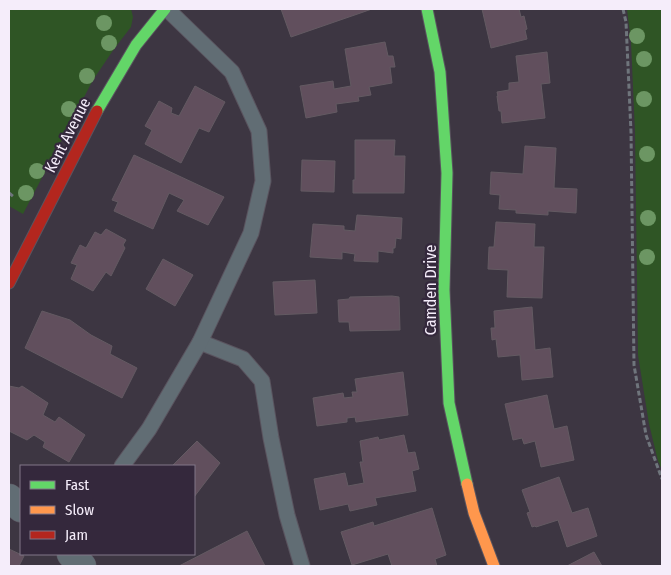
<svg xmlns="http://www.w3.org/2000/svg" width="671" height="575" font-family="'Fira Sans Condensed',sans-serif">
	<rect width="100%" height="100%" fill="#3d3642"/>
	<g fill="#2f5525">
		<polygon points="9,9 131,9 133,17 131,27 114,49 93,80 23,214 9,206"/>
		<polygon points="627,9 662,9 662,470 658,461 649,424 638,355 635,132 631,42"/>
	</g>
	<g fill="#614f5d" stroke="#635a62">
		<polygon points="281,9 372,9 291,37"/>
		<polygon points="482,9 519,9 521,17 524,16 527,29 525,30 527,39 491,48"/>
		<polygon points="385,42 388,56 393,56 395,67 390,67 392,83 369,87 371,95 358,97 359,101 336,104 337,112 306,118 300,86 333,81 334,89 351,86 345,49"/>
		<polygon points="547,52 550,83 541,84 545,118 502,123 501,111 499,111 497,96 498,96 497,92 509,90 509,83 519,82 516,56"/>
		<polygon points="195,86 225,102 209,132 199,128 181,163 145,144 152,130 145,126 159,101 172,108 171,113 179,116"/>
		<polygon points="355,140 395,140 394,156 405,156 404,193 353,193 353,180 355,180"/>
		<polygon points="525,146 556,148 554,188 577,189 576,213 548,211 548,215 516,213 516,210 499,209 500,195 490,194 491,172 523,174"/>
		<polygon points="134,155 224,197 208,225 177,211 184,200 169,193 153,229 114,211 118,202 112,200"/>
		<polygon points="302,160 335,161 334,192 301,191"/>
		<polygon points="357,215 402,218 401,239 396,238 395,248 393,248 393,253 378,251 378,262 354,261 355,254 342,252 342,259 310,257 313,224 344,226 344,230 355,231"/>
		<polygon points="496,222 535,224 534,247 544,247 542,298 507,297 508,270 488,269 489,247 494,247"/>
		<polygon points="106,229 126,240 123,245 125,248 111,276 106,272 93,291 71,279 77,265 71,263 80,245 86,248 95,232 101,235"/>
		<polygon points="163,259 193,275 175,306 146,289"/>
		<polygon points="315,280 317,313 275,315 273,282"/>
		<polygon points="392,296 399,297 400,330 350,331 349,322 339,322 338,300 349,299 350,297"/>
		<polygon points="532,307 535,350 550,348 553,377 522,380 520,355 498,357 496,339 492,340 491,328 495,328 494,311"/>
		<polygon points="42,311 70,320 91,335 112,346 110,354 137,368 122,398 25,348"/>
		<polygon points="403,372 408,415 356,422 355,417 347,418 347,422 317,426 313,398 343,393 344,398 353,397 352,392 357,392 355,379"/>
		<polygon points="9,386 19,388 22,386 48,403 43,415 55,422 59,417 85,435 69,462 43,447 45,442 34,435 27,440 9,431"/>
		<polygon points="547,395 554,429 567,426 574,460 541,467 535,441 524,444 522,438 513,440 505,404"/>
		<polygon points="404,435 408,453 415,452 419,469 412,471 416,491 375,498 377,505 350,511 348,504 320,510 314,479 345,473 348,486 364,483 360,462 363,462 360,441 378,437 379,440"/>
		<polygon points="197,441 220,463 194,497 194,466 172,466"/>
		<polygon points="559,477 572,513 588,508 597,536 567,547 558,520 536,527 535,526 532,527 527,513 530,512 522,490"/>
		<polygon points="432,508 446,555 435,559 437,566 392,566 388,554 352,565 341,532 373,522 374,526"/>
		<polygon points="247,531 265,566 179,566"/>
		<polygon points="9,549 24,556 19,566 9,566"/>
		<polygon points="594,552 602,566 567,566"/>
	</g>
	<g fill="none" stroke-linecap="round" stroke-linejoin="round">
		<g stroke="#5a545f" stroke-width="17">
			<g id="lane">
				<polyline points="200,342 243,359 262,381 271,438 287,515 302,566"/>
				<polyline points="122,466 149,429 200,342 251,233 263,181 259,131 232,72 167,9"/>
			</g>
		</g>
		<g stroke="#5a545f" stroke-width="29">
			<g id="street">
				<polyline points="9,498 21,508"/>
				<polyline points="71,554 82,566"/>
			</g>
		</g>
		<g stroke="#5a545f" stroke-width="13">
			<g id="fast">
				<polyline points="427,9 440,72 447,173 444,290 449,403 467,484"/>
				<polyline points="97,111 136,45 165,9"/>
			</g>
		</g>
		<g stroke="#5a545f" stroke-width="13">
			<polyline id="slow" points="467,484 474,513 494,566"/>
		</g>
		<g stroke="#5a545f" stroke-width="13">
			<polyline id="jam" points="9,283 97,111"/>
		</g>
		<g stroke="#6f757c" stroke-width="3" stroke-dasharray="5 2.5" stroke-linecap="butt">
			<polyline points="623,9 626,22 631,132 634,365 646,435 662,479"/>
			<polyline points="9,193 14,197"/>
		</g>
		<use href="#lane" stroke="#616d74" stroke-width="15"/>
		<use href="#street" stroke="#616d74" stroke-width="28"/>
		<use href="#fast" stroke="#63d668" stroke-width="11"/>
		<use href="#slow" stroke="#ff974d" stroke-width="11"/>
		<use href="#jam" stroke="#b3261e" stroke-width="11"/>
	</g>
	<g fill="#6c9663">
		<circle cx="104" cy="23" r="8"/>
		<circle cx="637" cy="36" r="8"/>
		<circle cx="109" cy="43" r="8"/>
		<circle cx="644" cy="59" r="8"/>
		<circle cx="87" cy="76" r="8"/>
		<circle cx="644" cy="99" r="8"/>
		<circle cx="69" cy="109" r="8"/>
		<circle cx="647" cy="154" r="8"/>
		<circle cx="37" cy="171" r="8"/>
		<circle cx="26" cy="193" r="8"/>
		<circle cx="648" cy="218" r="8"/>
		<circle cx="647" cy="257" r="8"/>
	</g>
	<g text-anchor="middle" stroke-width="4.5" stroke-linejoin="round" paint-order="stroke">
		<g font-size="16" fill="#f5edfa" stroke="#34283c">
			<text transform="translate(67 135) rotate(-63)" y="6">Kent Avenue</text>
			<text transform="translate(430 290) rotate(-90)" y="6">Camden Drive</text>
		</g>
	</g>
	<rect width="671" height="575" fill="none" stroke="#f5edfa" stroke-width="20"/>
	<rect x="20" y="465" width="175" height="90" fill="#34283c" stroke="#817788"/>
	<rect x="30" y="481" width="25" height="8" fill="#63d668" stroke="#817788"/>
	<text x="65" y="490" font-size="15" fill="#f5edfa">Fast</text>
	<rect x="30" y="506" width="25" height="8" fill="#ff974d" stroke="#817788"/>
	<text x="65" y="515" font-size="15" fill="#f5edfa">Slow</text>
	<rect x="30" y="531" width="25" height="8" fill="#b3261e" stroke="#817788"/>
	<text x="65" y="540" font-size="15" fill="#f5edfa">Jam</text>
</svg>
